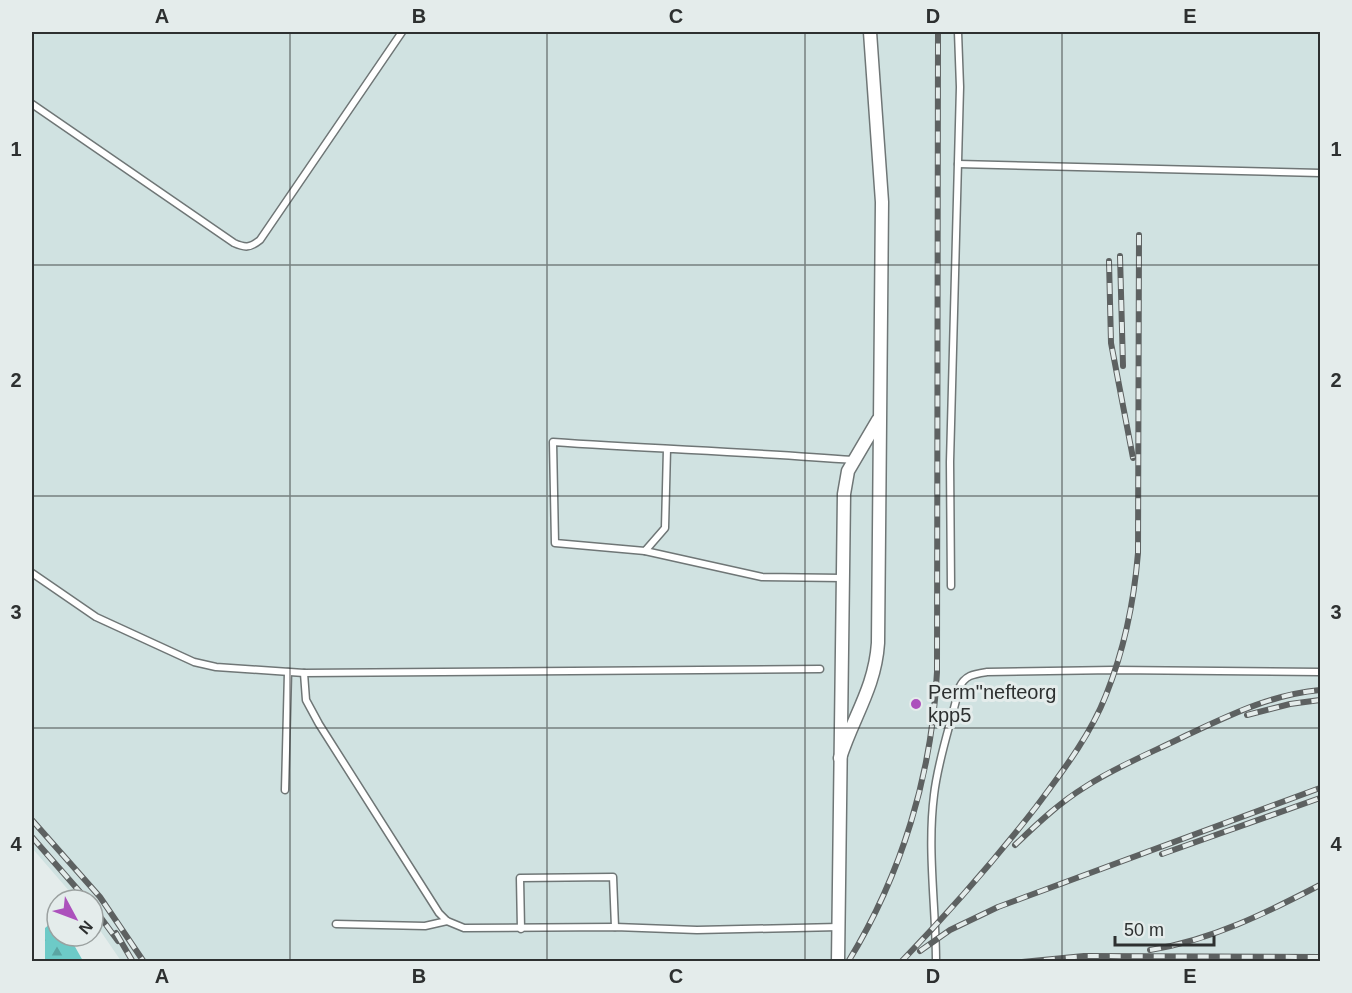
<svg xmlns="http://www.w3.org/2000/svg" width="1352" height="993" font-family="Helvetica,sans-serif">
	<defs>
		<pattern id="forest-firs" width="22" height="20" patternUnits="userSpaceOnUse" patternTransform="scale(1.5)"><rect width="22" height="20" fill="#6dcac7"/><path d="M5 1l3.5 6h-7zM16 11l3.5 6h-7z" fill="#5aa4a2"/></pattern>
	</defs>
	<rect width="100%" height="100%" fill="#e4eceb"/>
	<polygon fill="#d0e2e1" points="32,32 1320,32 1320,961 121,961 93,920 93,900 77,900 32,848"/>
	<polygon fill="url(#forest-firs)" points="57,918 57,936 69,936 83,961 45,961 45,928"/>
	<g fill="none" stroke-linecap="round" stroke-linejoin="round">
		<g stroke="#6f7676" stroke-width="9">
			<g id="service">
				<path d="M32,104l202,139c11,5 16,5 26,-3l142,-208"/>
				<polyline points="958,164 1320,173"/>
				<path d="M667,449l-2,79 -20,23 -90,-8 -2,-101c100,7 200,10 300,18"/>
				<polyline points="645,551 762,577 843,578"/>
				<polyline points="32,573 96,617 194,662 216,667 304,673 820,669"/>
				<polyline points="951,586 950,462 960,87 958,32"/>
				<polyline points="304,673 306,700 319,724 439,913 447,921 464,928 615,927 697,930 839,927"/>
				<polyline points="285,790 288,672"/>
				<polyline points="336,924 425,926 447,921"/>
				<polyline points="521,929 520,878 613,877 615,927"/>
				<path d="M936,962c0,-55 -9,-112 -2,-167 4,-36 17,-71 25,-107 6,-13 15,-14 28,-16l127,-2 206,2"/>
			</g>
		</g>
		<g stroke="#6f7676" stroke-width="15">
			<g id="minor">
				<path d="M840,758c13,-41 35,-70 38,-115l4,-441 -12,-170"/>
				<polyline points="838,962 844,494 848,471 878,420"/>
			</g>
		</g>
		<use href="#service" stroke="#fff" stroke-width="6"/>
		<use href="#minor" stroke="#fff" stroke-width="12"/>
		<g stroke="#5d6161" stroke-width="6">
			<g id="rail">
				<polyline points="1120,256 1123,366"/>
				<polyline points="1109,261 1111,343 1133,458"/>
				<polyline points="1247,715 1290,704 1320,700"/>
				<polyline points="32,820 100,897 144,962"/>
				<polyline points="32,837 87,900"/>
				<path d="M1015,845c22,-21 44,-42 70,-58 32,-21 68,-35 102,-52 45,-21 83,-40 133,-45"/>
				<polyline points="1162,854 1320,798"/>
				<polyline points="93,907 118,941"/>
				<polyline points="116,933 133,962"/>
				<path d="M1150,950c62,-10 116,-37 170,-65"/>
				<polyline points="920,951 950,930 998,907 1320,788"/>
				<path d="M848,962c54,-88 84,-188 89,-290l1,-640"/>
				<path d="M901,962c48,-50 93,-101 135,-155 26,-35 54,-71 70,-112 18,-45 28,-93 32,-142l1,-318"/>
				<polyline points="1022,962 1084,956 1320,957"/>
			</g>
		</g>
		<use href="#rail" stroke="#e4eceb" stroke-width="4" stroke-dasharray="11" stroke-linecap="butt"/>
	</g>
	<path fill="none" stroke="#2d3030" stroke-width="1.5" stroke-opacity="0.55" d="M290,32v930M547,32v930M805,32v930M1062,32v930M32,265h1288M32,496h1288M32,728h1288"/>
	<circle fill="#ac51bc" stroke="#e4eceb" stroke-width="2" cx="916" cy="704" r="6"/>
	<g text-anchor="middle" stroke-width="6" stroke-linejoin="round" paint-order="stroke">
		<g font-size="20" fill="#2d3030" stroke="#e4eceb" text-anchor="start">
			<text x="928" y="699">Perm"nefteorg<tspan x="928" dy="23">kpp5</tspan></text>
		</g>
	</g>
	<rect width="1352" height="993" fill="none" stroke="#e4eceb" stroke-width="66"/>
	<g transform="translate(75 918) rotate(131)"><circle r="28" fill="#e4eceb" stroke="#9ba1a0" stroke-width="1.5"/>
	<path d="M0-4.5L10 22L0 15L-10 22Z" fill="#ac51bc"/>
	<text y="-9" font-size="16" font-weight="bold" text-anchor="middle" fill="#2d3030">N</text>
	</g>
	<path d="M1115 936v9h99v-9" fill="none" stroke="#2d3030" stroke-width="3"/>
	<text x="1124" y="936" font-size="18" fill="#2d3030" stroke="#e4eceb" stroke-width="4.5" paint-order="stroke">50 m</text>
	<rect x="33" y="33" width="1286" height="927" fill="none" stroke="#2d3030" stroke-width="2"/>
	<g font-size="20" text-anchor="middle" font-weight="bold" fill="#2d3030">
		<text x="162" y="23">A</text>
		<text x="419" y="23">B</text>
		<text x="676" y="23">C</text>
		<text x="933" y="23">D</text>
		<text x="1190" y="23">E</text>
		<text x="16" y="156">1</text>
		<text x="1336" y="156">1</text>
		<text x="16" y="387">2</text>
		<text x="1336" y="387">2</text>
		<text x="16" y="619">3</text>
		<text x="1336" y="619">3</text>
		<text x="16" y="851">4</text>
		<text x="1336" y="851">4</text>
		<text x="162" y="983">A</text>
		<text x="419" y="983">B</text>
		<text x="676" y="983">C</text>
		<text x="933" y="983">D</text>
		<text x="1190" y="983">E</text>
	</g>
</svg>
